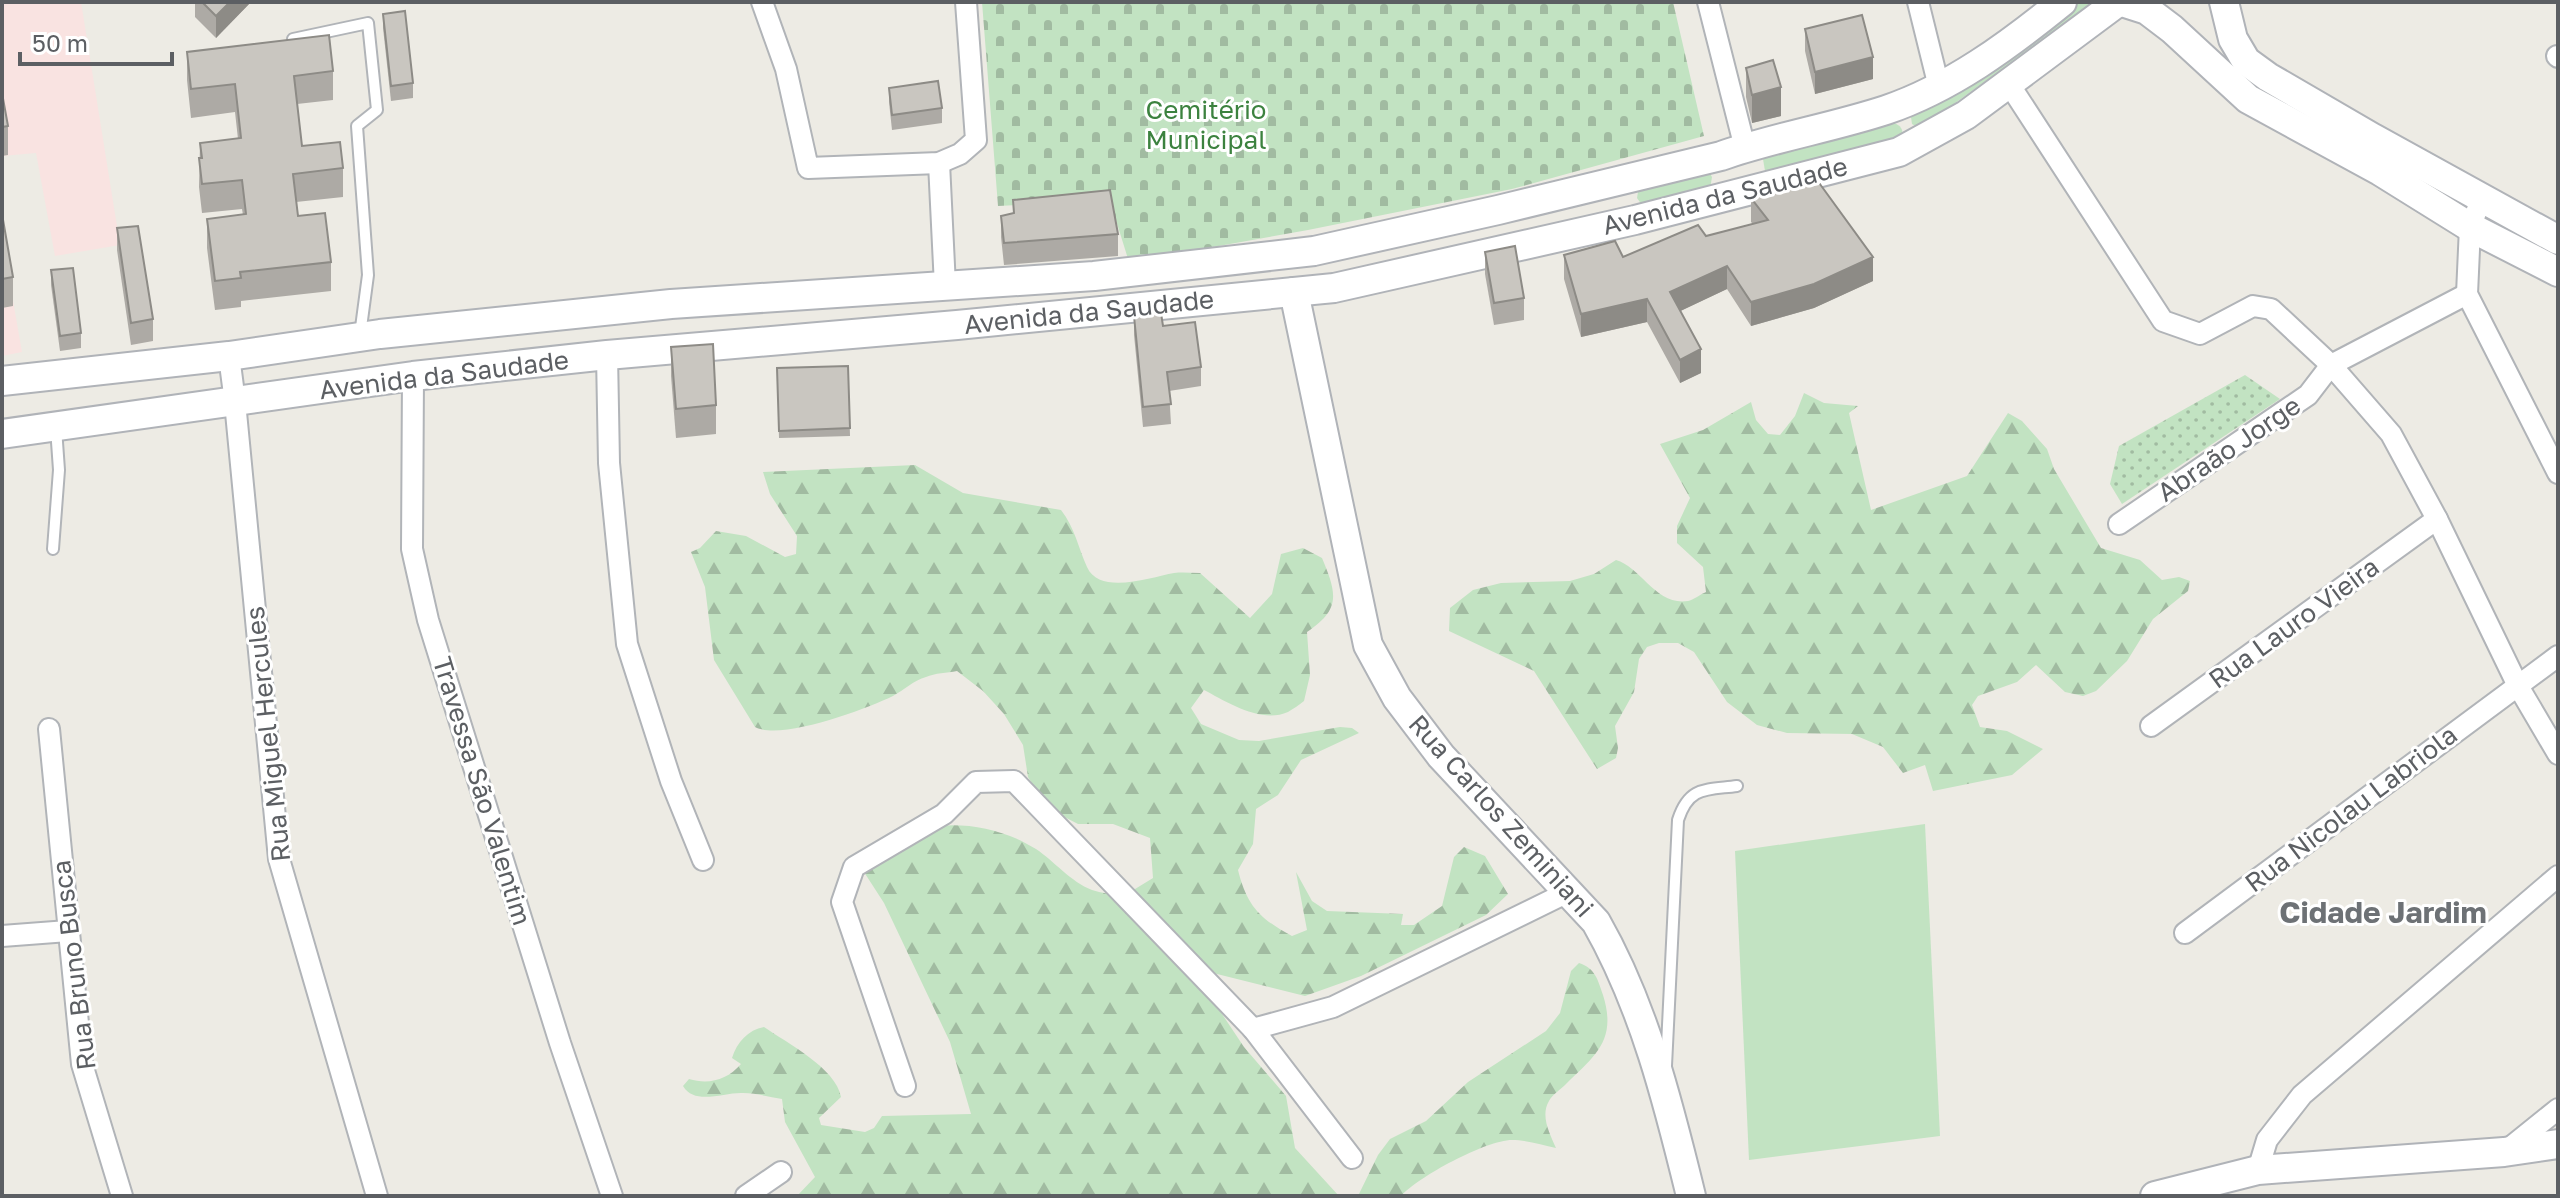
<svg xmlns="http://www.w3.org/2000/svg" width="2560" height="1198" font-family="'Golos Text',sans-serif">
	<defs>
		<pattern id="forest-firs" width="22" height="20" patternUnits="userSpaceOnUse" patternTransform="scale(2)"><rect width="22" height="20" fill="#c2e3c2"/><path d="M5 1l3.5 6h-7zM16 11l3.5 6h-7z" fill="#a1bba1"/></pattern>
		<pattern id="cemetery-stones" width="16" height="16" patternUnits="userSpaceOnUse" patternTransform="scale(2)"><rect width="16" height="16" fill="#c2e3c2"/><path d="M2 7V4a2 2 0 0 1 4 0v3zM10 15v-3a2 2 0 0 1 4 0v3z" fill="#a1bba1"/></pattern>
		<pattern id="park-dots" width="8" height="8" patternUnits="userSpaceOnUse" patternTransform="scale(2)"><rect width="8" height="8" fill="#c2e3c2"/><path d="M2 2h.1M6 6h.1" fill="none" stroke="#a1bba1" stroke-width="1.8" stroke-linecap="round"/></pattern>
	</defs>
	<rect width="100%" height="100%" fill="#edebe4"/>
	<g fill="#f9e3e1">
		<polygon points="2,2 81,2 120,245 55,256 36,153 2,156"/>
		<polygon points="2,238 22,352 2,356"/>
	</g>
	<g fill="#c2e3c2">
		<polygon points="2079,2 2094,2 1929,122 1919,128 1912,124 1911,117 1972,82"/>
		<path d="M1893,123c7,1 12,8 8,15l-131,37 -5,-4 -2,-12 7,-7z"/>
		<polygon points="1709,172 1712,177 1710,189 1642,205 1637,198 1639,186"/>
		<polygon points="1925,824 1940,1136 1749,1160 1735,851"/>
	</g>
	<g fill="url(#forest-firs)">
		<path d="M1804,393l20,10 34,3 -9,7 22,97 96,-34 41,-63 14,8 25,28 7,20 47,79 39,12 22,20 17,-3 11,4 -2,10 -35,28 -26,42 -31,30 -13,5 -18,-4 -29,-27 -19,17 -39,14 -6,9 8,22 27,4 36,18 -31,26 -79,16 -8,-26 -22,8 -20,-26 -31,-13 -65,-1 -30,-8 -30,-23 -33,-50 -16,-9h-19l-12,4 -8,12 -5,33 -19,34 3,22 -2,10 -19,11 -63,-98 -85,-40 1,-23 23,-18 28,-7 69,-2 24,-7 22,-14c25,7 40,46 72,41 5,-1 13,-7 18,-9l-3,-25 -26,-24v-17l13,-28 -30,-54 43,-14 48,-28 5,18 12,14 12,1 15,-19z"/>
		<path d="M915,465l48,28 98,17c14,18 17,37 26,57 13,29 64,10 87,6 9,-1 17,0 26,0l50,45 22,-24 9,-40 22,-6 19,10c15,36 19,51 -15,74l3,43 -6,26c-5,4 -11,8 -16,11 -27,12 -61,-10 -84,-22l-13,18 10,16 38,16 20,1 81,-14 12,1 7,5 -58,27 -23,35 -22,14 -3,35 -15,26c9,36 22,49 54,66l15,-6 -11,-58 16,29 15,10 76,3 -2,11h13l28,-19 12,-49 10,-10 21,9 23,38 -22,21 -125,61 -56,20 -104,-26 1,14 42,63 42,49 9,52 44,48h-542l18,-19 -30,-55 -3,-23c-13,-2 -26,-6 -39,-6 -19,-1 -48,13 -60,-7l6,-7c20,6 38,1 52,-15l-9,-6c5,-16 16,-28 32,-31 23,16 72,41 77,70l-22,21 2,7 44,7 9,-4 8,-12 89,-2 -21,-72 -66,-139 -31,-48c57,-35 125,-42 183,-6 18,12 35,33 56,41 9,3 20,4 30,7l31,-19 -3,-40 -37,-14h-35l-31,-16 -19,-31 -5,-32 -19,-31 -21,-23 -26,-20c-10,2 -22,2 -31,6 -12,3 -22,13 -33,19 -27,13 -112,45 -138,31l-41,-67 -9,-73 -14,-35 9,-4 16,-17 30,5 39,21 11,-3 1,-18 -27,-42 -7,-22z"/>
		<path d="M1579,963c16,5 19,17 24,32 14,45 -7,60 -37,89 -5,5 -14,11 -17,17 -9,15 1,33 7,47 -14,-3 -30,-8 -44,-8 -26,0 -94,37 -111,56h-43l20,-41 12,-16 36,-18 42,-39 78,-51 14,-18 11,-42z"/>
	</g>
	<polygon fill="url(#cemetery-stones)" points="982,2 1673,2 1704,136 1512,189 1308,230 1129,262 1110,201 998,206"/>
	<polygon fill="url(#park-dots)" points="2245,375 2280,399 2122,504 2110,484 2119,446"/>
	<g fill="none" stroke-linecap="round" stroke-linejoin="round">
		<g stroke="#b1b4b8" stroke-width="14">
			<g id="lane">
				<polyline points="293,39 368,23 377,110 357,126 368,275 360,335"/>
				<polyline points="53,549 59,470 56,428"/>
				<path d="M1666,1066l12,-246c11,-34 28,-30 59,-34"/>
			</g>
		</g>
		<g stroke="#b1b4b8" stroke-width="24">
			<g id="street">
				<polyline points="762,2 786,69 808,168 939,163 960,154 976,140 966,2"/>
				<polyline points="1708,2 1745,148"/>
				<polyline points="1918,2 1939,87"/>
				<polyline points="2557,56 2558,57"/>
				<polyline points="2009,84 2163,321 2200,334 2253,306 2271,309 2331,365 2391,434 2437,519 2518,686 2558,754"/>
				<polyline points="939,163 945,286"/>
				<polyline points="2482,198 2470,227 2467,294 2558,473"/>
				<polyline points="607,355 609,463 627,644 671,781 703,860"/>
				<polyline points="229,356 235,402 279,859 377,1196"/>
				<polyline points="413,376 412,549 428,620 560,1043 612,1196"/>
				<polyline points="2119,524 2308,395 2331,365 2467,294"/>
				<polyline points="2151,726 2437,519"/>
				<polyline points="49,729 82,1064 122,1196"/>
				<polyline points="2185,933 2558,656"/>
				<polyline points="2,936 68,931"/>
				<polyline points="1253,1029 1333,1007 1568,892"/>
				<polyline points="905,1086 842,902 854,867 944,814 976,782 1014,781 1253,1029 1352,1158"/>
				<polyline points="2507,1150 2558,1109"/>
				<polyline points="2258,1170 2267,1140 2302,1095 2558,876"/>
				<polyline points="746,1196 781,1172"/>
			</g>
		</g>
		<g stroke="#b0b3b8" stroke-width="32">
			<g id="secondary">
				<polyline points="2122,2 2147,10 2172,29 2248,99 2380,171 2470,227 2558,272"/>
				<polyline points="2224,2 2233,39 2246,61 2268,77 2373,138 2558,240"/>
				<path d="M1294,292l74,353 29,53 44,58 155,166c48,84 72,180 95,274"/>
				<path d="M2,381l227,-25 151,-22 291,-30 423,-28 220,-25 184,-41 223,-54c54,-19 110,-28 165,-46 65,-22 123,-65 176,-108"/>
				<polyline points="2,434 413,376 607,355 957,325 1334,288 1635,220 1899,152 1966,115 2118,2"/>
				<polyline points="2155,1196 2258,1170 2504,1152 2558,1144"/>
			</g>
		</g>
		<use href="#lane" stroke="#fff" stroke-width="10"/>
		<use href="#street" stroke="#fff" stroke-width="20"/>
		<use href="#secondary" stroke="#fff" stroke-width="28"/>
	</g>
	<g fill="#adaaa5">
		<polygon points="195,2 251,2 216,38 195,17"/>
		<polygon points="383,14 413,83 413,98 391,101 383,28"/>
		<polygon points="1805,29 1873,79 1815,94 1805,51"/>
		<polygon points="187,52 333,71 333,100 297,104 302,146 343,168 343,197 296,202 298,216 331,262 331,291 241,301 241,307 215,310 207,248 207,219 243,215 242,209 202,213 199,187 200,143 238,139 235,112 191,118 187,80"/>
		<polygon points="1746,68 1781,116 1752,123 1746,97"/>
		<polygon points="889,88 942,108 942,123 892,130 889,102"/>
		<polygon points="2,93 8,126 8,155 2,156"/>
		<polygon points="1751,198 1873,281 1814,308 1751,326 1727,289 1680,311 1701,373 1680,383 1647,322 1581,337 1564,279 1564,255 1623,257 1753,224 1751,222"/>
		<polygon points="1013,200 1118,234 1118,256 1004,265 1001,237 1001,216 1013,214"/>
		<polygon points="2,214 13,277 13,306 2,308"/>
		<polygon points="117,228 153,319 153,341 131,345 117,250"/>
		<polygon points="1485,252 1524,298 1524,320 1494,325 1485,274"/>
		<polygon points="51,270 81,333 81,348 60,351 51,285"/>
		<polygon points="1134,316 1163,326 1201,367 1201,386 1169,391 1171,424 1143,427 1134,335"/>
		<polygon points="671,347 716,405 716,434 676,438 671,376"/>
		<polygon points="848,366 850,436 779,438 777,368"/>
	</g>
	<g fill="#8d8b86">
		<polygon points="230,2 251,2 216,38 216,16"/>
		<polygon points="1873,57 1873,79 1815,94 1815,72"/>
		<polygon points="1781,87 1781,116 1752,123 1752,95"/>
		<polygon points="1873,257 1873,281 1814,308 1751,326 1751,302"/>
		<polygon points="1727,266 1727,289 1670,316 1670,292"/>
		<polygon points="1647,299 1647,322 1581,337 1581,314"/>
		<polygon points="1701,349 1701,373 1680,383 1680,360"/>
	</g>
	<g fill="#c9c6c0" stroke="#8d8b86" stroke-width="2">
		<polygon points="202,2 230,2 216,16"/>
		<polygon points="405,11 413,83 391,86 383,14"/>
		<polygon points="1862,15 1873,57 1815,72 1805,29"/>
		<polygon points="329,35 333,71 294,76 302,146 340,142 343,168 293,174 298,216 325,213 331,262 240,272 241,278 215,281 207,219 246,214 242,180 202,184 199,158 202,158 200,143 241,138 235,84 191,89 187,52"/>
		<polygon points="1773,60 1781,87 1752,95 1746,68"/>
		<polygon points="938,81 942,108 892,115 889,88"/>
		<polygon points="2,93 8,126 2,127"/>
		<polygon points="1817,180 1873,257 1814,284 1751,302 1727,266 1670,292 1701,349 1680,360 1647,299 1581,314 1564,255 1615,241 1623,257 1698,225 1706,236 1768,220 1751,198"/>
		<polygon points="1110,190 1118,234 1004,243 1001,216 1014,213 1013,200"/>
		<polygon points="2,214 13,277 2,279"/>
		<polygon points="138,226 153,319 131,323 117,228"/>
		<polygon points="1515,246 1524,298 1494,303 1485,252"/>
		<polygon points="73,268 81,333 60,336 51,270"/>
		<polygon points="1161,313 1163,326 1195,322 1201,367 1167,372 1171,404 1143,407 1134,316"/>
		<polygon points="713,344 716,405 676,409 671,347"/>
		<polygon points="848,366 850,428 779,431 777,368"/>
	</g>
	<g text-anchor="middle" stroke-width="6" stroke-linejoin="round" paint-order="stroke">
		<g font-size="26" fill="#3c823f" stroke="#fff">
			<text x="1206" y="119">Cemitério<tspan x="1206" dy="30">Municipal</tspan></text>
		</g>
		<g font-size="26" fill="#5c5f63" stroke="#fff">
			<text transform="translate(1725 196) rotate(-14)" y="9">Avenida da Saudade</text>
			<text transform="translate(1089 312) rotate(-6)" y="9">Avenida da Saudade</text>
			<text transform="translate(444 375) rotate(-7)" y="9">Avenida da Saudade</text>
			<text transform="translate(2229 449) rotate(-34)" y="9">Abraão Jorge</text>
			<text transform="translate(2294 623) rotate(-36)" y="9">Rua Lauro Vieira</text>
			<text transform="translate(268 734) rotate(-96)" y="9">Rua Miguel Hercules</text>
			<text transform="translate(482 791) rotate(73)" y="9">Travessa São Valentim</text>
			<text transform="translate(2351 809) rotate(-37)" y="9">Rua Nicolau Labriola</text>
			<text transform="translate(1501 816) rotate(48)" y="9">Rua Carlos Zeminiani</text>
			<text transform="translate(74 965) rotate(-97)" y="9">Rua Bruno Busca</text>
		</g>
		<g font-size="30" font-weight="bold" fill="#6d7175" stroke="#fff">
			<text x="2383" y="923">Cidade Jardim</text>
		</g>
	</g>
	<rect width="2560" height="1198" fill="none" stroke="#5c5f63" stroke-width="8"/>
	<path d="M20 52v12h152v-12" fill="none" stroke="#5c5f63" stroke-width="4"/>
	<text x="32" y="52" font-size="24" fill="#5c5f63" stroke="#ffffff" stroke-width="6" paint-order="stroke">50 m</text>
</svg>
